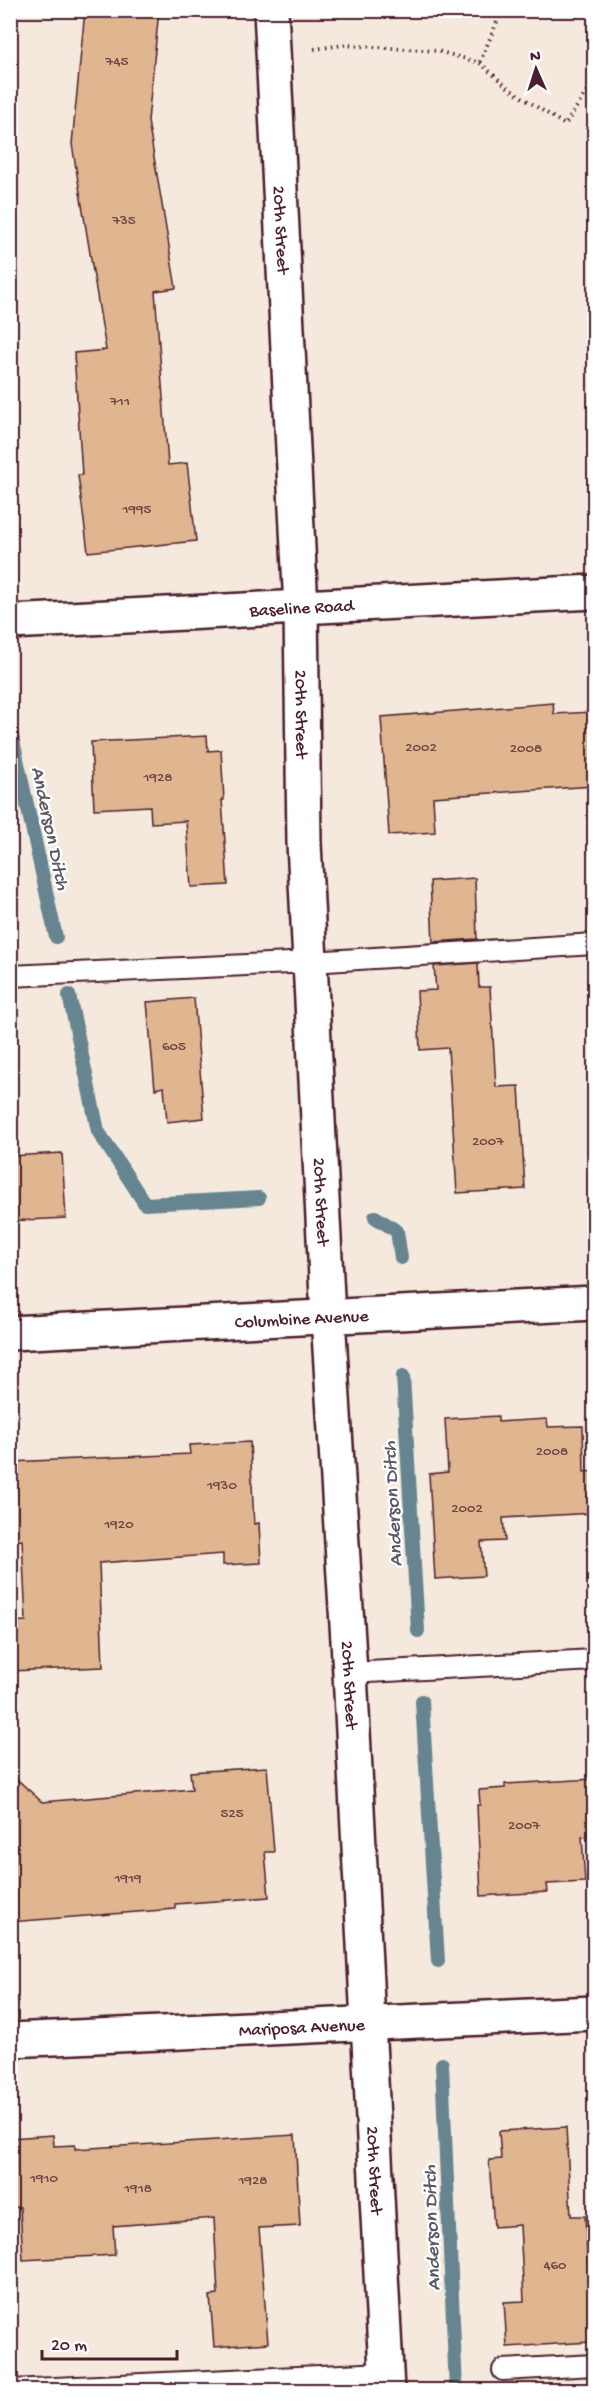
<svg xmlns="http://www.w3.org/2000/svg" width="605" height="2401" font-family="'Gochi Hand',sans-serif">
	<rect width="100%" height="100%" fill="#f5e9de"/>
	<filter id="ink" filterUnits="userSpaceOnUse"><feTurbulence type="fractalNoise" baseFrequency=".0167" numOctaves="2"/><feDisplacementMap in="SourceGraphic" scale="12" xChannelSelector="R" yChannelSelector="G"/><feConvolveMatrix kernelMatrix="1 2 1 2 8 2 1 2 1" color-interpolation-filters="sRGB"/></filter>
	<g filter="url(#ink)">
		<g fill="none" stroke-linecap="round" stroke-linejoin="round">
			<g stroke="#668590" stroke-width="14">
				<polyline points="10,727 56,937"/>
				<polyline points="69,995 98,1131 145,1204 259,1198"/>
				<polyline points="375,1217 397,1231 401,1258"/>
				<polyline points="403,1376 418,1631"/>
				<polyline points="422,1701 438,1961"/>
				<polyline points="442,2064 456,2390"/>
			</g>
		</g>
		<g fill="#dfb690" stroke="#4a1f2b" stroke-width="1.5">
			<polygon points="85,10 159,10 148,121 176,288 155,291 168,465 187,463 196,541 88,552 78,475 82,475 74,353 106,350 72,144"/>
			<polygon points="553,703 554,714 594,712 594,786 433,797 435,832 389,835 381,717"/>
			<polygon points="207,736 208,751 221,750 224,800 222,800 228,885 191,887 186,821 151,823 150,806 94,809 91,742"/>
			<polygon points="475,878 477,939 433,942 430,881"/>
			<polygon points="478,963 479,987 490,987 496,1087 519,1086 525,1189 457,1193 448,1048 420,1050 417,991 436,990 434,966"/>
			<polygon points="194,998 204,1118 167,1122 164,1087 155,1089 147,1002"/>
			<polygon points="62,1153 66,1218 10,1221 10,1156"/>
			<polygon points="498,1416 498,1422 547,1419 548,1427 583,1426 584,1472 594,1471 594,1513 503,1518 505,1541 481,1542 484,1576 435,1579 429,1474 448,1472 445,1419"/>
			<polygon points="250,1442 254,1524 259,1523 261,1563 223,1565 223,1554 99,1563 103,1667 10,1671 10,1622 26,1621 22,1540 10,1541 10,1462 190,1454 189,1445"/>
			<polygon points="267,1767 274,1852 265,1852 269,1897 175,1904 175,1909 10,1922 10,1773 42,1802 192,1789 190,1772"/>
			<polygon points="594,1779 594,1836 582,1837 585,1882 547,1884 548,1892 481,1896 477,1805 480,1805 479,1790 505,1788 505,1784"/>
			<polygon points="566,2127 571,2216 585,2216 592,2342 507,2347 504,2302 524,2301 520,2225 494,2227 489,2160 501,2159 499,2131"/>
			<polygon points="53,2135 54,2146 75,2145 75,2149 295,2135 300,2226 259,2228 268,2343 214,2347 210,2296 218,2295 214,2218 113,2226 115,2255 23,2260 20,2207 10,2208 10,2138"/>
		</g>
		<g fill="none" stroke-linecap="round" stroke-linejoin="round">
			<g stroke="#4a1f2b" stroke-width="24">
				<g id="service">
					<polyline points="10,976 311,962 594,944"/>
					<polyline points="350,1673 594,1660"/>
					<polyline points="503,2370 594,2365"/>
					<polyline points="10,2390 386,2373"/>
				</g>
			</g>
			<g stroke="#4a1f2b" stroke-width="38">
				<g id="minor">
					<path id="s1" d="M301,608l3,235 24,474 22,356 37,717"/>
					<path id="s2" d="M10,1333l584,-30"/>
					<path id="s3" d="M10,2040l584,-27"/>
				</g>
			</g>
			<g stroke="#4a1f2b" stroke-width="38">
				<g id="tertiary">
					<path id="s4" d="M271,10l30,598"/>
					<path id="s5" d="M10,622l584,-30"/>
				</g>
			</g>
			<g stroke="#4a1f2b" stroke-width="4" stroke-dasharray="1.5 4.5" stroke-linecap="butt">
				<polyline points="314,49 344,45 438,51 480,63 511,90 565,125 591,85 594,87"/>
				<polyline points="480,62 502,10"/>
			</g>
			<use href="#service" stroke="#fff" stroke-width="20"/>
			<use href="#minor" stroke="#fff" stroke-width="33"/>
			<use href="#tertiary" stroke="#fff" stroke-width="33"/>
		</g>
	</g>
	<g text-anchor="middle" stroke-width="4.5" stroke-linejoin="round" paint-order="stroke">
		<g font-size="15" fill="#6f4544">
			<text x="117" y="65">745</text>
			<text x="124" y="224">735</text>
			<text x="120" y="405">711</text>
			<text x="137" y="513">1995</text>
			<text x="421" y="751">2002</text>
			<text x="526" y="752">2008</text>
			<text x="158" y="781">1928</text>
			<text x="174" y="1050">605</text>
			<text x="488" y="1145">2007</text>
			<text x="552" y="1455">2008</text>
			<text x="222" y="1489">1930</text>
			<text x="467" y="1512">2002</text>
			<text x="119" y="1528">1920</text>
			<text x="232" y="1817">525</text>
			<text x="524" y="1829">2007</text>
			<text x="128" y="1882">1919</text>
			<text x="44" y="2182">1910</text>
			<text x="253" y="2184">1928</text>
			<text x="138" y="2192">1918</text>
			<text x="555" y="2269">460</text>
		</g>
		<g font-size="18" fill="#4a1f2b" stroke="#fff">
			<text dy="6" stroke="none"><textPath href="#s4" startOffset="220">20th Street</textPath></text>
			<text dy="6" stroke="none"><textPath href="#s5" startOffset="292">Baseline Road</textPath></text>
			<text dy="6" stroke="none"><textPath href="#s1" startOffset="106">20th Street</textPath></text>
			<text dy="6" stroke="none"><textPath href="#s1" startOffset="594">20th Street</textPath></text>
			<text dy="6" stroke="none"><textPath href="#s2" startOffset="292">Columbine Avenue</textPath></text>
			<text dy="6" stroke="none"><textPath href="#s1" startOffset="1078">20th Street</textPath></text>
			<text dy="6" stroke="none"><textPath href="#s3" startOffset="292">Mariposa Avenue</textPath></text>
			<text dy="6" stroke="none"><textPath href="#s1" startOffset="1564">20th Street</textPath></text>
		</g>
		<g font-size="20" font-style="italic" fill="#5a5a66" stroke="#fff">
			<text transform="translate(52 828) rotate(78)" y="7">Anderson Ditch</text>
			<text transform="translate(391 1504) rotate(-93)" y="7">Anderson Ditch</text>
			<text transform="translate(430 2228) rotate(-92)" y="7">Anderson Ditch</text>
		</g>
	</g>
	<rect width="605" height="2401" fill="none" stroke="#fff" stroke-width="36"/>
	<rect x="18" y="18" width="569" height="2365" fill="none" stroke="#4a1f2b" stroke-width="2" filter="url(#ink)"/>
	<g transform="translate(536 69) rotate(357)" stroke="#ffffff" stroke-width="4.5" paint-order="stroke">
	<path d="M0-4.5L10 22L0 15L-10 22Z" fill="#4a1f2b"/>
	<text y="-9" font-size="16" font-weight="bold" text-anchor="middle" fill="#4a1f2b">N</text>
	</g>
	<path d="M42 2350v9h135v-9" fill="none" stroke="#4a1f2b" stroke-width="3"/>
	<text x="51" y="2350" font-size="18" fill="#4a1f2b" stroke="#ffffff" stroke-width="4.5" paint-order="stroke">20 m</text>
</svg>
